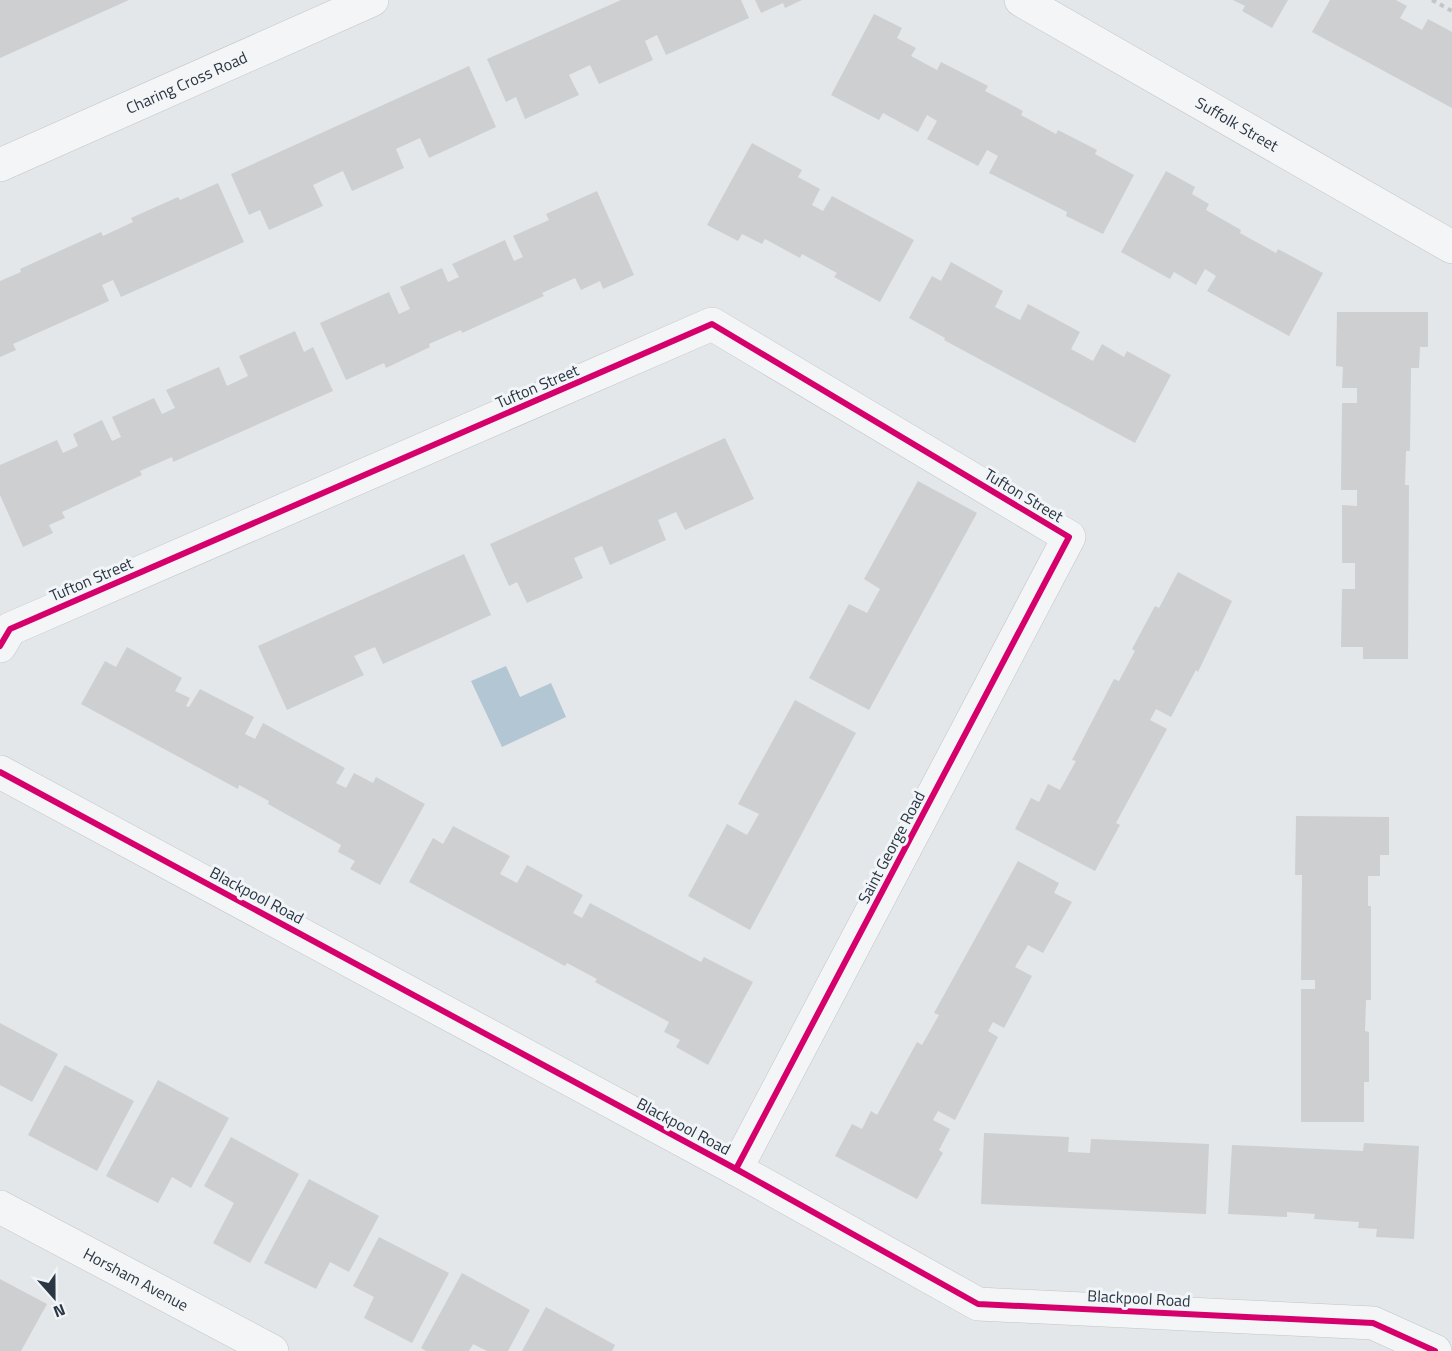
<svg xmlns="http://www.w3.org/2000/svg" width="1452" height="1351" font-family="'Titillium Web',sans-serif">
	<rect width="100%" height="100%" fill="#e4e7e9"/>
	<polygon fill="#b3c6d3" points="506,666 520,697 551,683 566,717 502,747 471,681"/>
	<g fill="#cdcfd1">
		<polygon points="0,0 129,0 0,58"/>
		<polygon points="621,0 741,0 749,18 666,55 657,35 645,41 653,60 599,84 590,65 569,75 579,95 525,119 516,97 506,102 487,59"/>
		<polygon points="755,0 802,0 785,8 783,3 761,13"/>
		<polygon points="1233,0 1288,0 1272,28 1242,11 1245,6"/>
		<polygon points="1330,0 1396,0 1407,6 1400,18 1422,30 1428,19 1452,32 1452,108 1312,32"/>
		<polygon points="874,14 902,28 897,38 916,48 911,56 937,70 941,62 988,86 985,91 1023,111 1021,115 1056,134 1058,130 1097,150 1095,154 1134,175 1103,234 1066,216 1067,212 989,173 998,156 987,150 978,166 927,139 937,121 927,115 918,132 883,113 879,120 831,95"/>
		<polygon points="469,66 496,127 429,158 420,138 396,149 404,168 352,191 343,171 313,185 323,206 269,230 260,210 249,215 231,174"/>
		<polygon points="752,143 802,170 798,177 820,189 812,205 823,211 832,196 914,240 880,302 834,277 837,273 802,254 800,258 765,239 762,244 742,234 738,241 707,225"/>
		<polygon points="1166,171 1195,187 1192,194 1209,204 1206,210 1241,230 1240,233 1276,253 1278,249 1323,273 1289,336 1207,291 1216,276 1205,269 1196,285 1174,272 1170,279 1121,252"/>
		<polygon points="218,183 244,242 121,297 113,280 102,285 109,301 13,344 16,350 0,357 0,281 21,272 20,269 101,232 103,236 133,222 131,218 178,197 180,200"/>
		<polygon points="597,191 634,275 603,289 600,281 581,290 575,278 542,293 544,296 462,333 461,330 429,344 430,347 386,368 384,363 346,380 320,323 389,292 399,314 410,309 400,287 442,268 448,282 459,277 452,264 505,240 514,261 523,257 513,236 549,220 546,214"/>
		<polygon points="951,262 1003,291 995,307 1020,320 1028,304 1080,332 1071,349 1093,361 1102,344 1124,357 1127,351 1171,375 1135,443 944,340 945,338 909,318 932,276 941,281"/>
		<polygon points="1337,312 1428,312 1428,347 1420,347 1419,368 1411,368 1410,451 1406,451 1405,485 1409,485 1408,659 1363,659 1363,647 1341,647 1342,589 1355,589 1355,563 1342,563 1342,505 1357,506 1357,490 1341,490 1342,403 1357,403 1357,388 1342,388 1343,367 1336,366"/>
		<polygon points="295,331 304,352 313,347 333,391 173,462 172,457 140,471 142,475 62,512 65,518 49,525 53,533 23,547 0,495 0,465 57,440 63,453 78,446 73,434 102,420 112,441 121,437 112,417 154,398 162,414 175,408 166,390 219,367 227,386 248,376 239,356"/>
		<polygon points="725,438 754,499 685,530 676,512 658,520 666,540 610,565 602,546 574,558 583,578 527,603 517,582 509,586 490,544"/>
		<polygon points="918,481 977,513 869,710 809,678 849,604 867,613 880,589 864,579"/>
		<polygon points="464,554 491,615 383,664 375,647 354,656 364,675 287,710 258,646"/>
		<polygon points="1178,572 1232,601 1198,672 1196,670 1171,717 1156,709 1150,720 1167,729 1116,823 1120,825 1095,871 1015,829 1031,798 1039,802 1048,784 1060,790 1076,761 1072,760 1114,679 1119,681 1135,651 1132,649 1155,606 1159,608"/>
		<polygon points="127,647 182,678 175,691 190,698 186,706 189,707 200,689 254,717 245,734 255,739 263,723 345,768 336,783 346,788 354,773 373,783 376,777 425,804 380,885 350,869 355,861 338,852 341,845 268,804 269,801 239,785 238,789 81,704 105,661 116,667"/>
		<polygon points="795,700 856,733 750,930 688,896 727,824 747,835 759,814 738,804"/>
		<polygon points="1296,816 1389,817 1389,855 1380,855 1380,876 1368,876 1368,906 1371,906 1371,1000 1366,1000 1365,1031 1369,1032 1369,1082 1364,1082 1364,1122 1301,1122 1301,989 1315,989 1315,980 1301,980 1302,875 1295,875"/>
		<polygon points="453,826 510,856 500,874 517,883 527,865 583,895 573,913 582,918 590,903 701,962 704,957 753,982 708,1065 676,1047 680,1040 664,1032 669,1022 595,982 597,979 567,963 565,966 409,882 433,838 443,844"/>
		<polygon points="1018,861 1059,883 1054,893 1072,902 1043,953 1028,945 1015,967 1032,976 1004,1028 993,1022 988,1031 998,1037 955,1120 938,1111 933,1120 950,1129 939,1150 943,1153 917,1199 835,1156 852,1124 862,1129 871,1111 877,1115 917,1042 922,1045 939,1015 934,1013"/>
		<polygon points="0,1023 58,1054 32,1102 0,1085"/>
		<polygon points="65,1065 134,1101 97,1171 28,1135"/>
		<polygon points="158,1080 229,1118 191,1188 172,1177 158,1203 106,1176"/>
		<polygon points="984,1133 1069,1137 1068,1152 1090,1153 1091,1139 1209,1144 1206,1214 981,1204"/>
		<polygon points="231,1137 299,1174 250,1263 213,1243 234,1203 204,1186"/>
		<polygon points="1364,1143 1419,1146 1414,1239 1376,1237 1377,1229 1358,1228 1359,1222 1314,1219 1315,1214 1287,1212 1287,1217 1228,1214 1232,1145 1363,1151"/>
		<polygon points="309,1179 379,1216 349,1272 330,1262 316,1289 264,1263"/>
		<polygon points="379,1237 449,1273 412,1343 364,1318 374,1297 353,1286"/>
		<polygon points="462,1273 530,1310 508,1351 487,1351 473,1344 469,1351 426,1351 421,1348"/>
		<polygon points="0,1279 47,1304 21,1351 0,1351"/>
		<polygon points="546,1307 615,1345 612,1351 522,1351"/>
	</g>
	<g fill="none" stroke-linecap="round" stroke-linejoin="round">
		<g stroke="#c2c5c7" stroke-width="34">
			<g id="minor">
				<path id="s1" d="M1021,0l431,247"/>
				<path id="s2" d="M0,165l372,-165"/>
				<polyline points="0,646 10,629 712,324 1069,537 736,1169"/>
				<polyline points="0,772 736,1169 978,1304 1373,1323 1435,1351"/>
				<path id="s3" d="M0,1207l272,144"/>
			</g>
		</g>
		<polyline stroke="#c3c6c9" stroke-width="4" stroke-dasharray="4.5 4.5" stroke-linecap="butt" points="1432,0 1452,11"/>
		<use href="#minor" stroke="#f3f5f6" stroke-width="33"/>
		<g stroke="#f2f5f8" stroke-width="10">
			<g id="cycleway">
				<polyline points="0,646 10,629 712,324 1069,537 736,1169"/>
				<polyline points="0,772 736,1169 978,1304 1373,1323 1435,1351"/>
			</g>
		</g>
		<use href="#cycleway" stroke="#d6006c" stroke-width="6"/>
	</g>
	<g text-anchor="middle" stroke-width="6" stroke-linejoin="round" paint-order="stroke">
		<g font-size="16" fill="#2a3643" stroke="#f2f5f8">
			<text dy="6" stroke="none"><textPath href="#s2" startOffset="204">Charing Cross Road</textPath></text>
			<text dy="6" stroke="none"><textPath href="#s1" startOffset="249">Suffolk Street</textPath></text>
			<text transform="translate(537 386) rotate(-23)" y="6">Tufton Street</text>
			<text transform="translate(1024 495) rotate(31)" y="6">Tufton Street</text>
			<text transform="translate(91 579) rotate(-23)" y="6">Tufton Street</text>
			<text transform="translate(891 847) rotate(-62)" y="6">Saint George Road</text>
			<text transform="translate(257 895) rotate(28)" y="6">Blackpool Road</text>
			<text transform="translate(684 1126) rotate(28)" y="6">Blackpool Road</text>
			<text dy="6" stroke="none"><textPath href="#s3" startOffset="154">Horsham Avenue</textPath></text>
			<text transform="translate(1139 1298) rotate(3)" y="6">Blackpool Road</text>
		</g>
	</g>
	<g transform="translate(54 1297) rotate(159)" stroke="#f2f5f8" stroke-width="4.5" paint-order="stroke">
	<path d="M0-4.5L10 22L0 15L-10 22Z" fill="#2a3643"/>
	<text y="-9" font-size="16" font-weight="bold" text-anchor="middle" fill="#2a3643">N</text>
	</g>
</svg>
